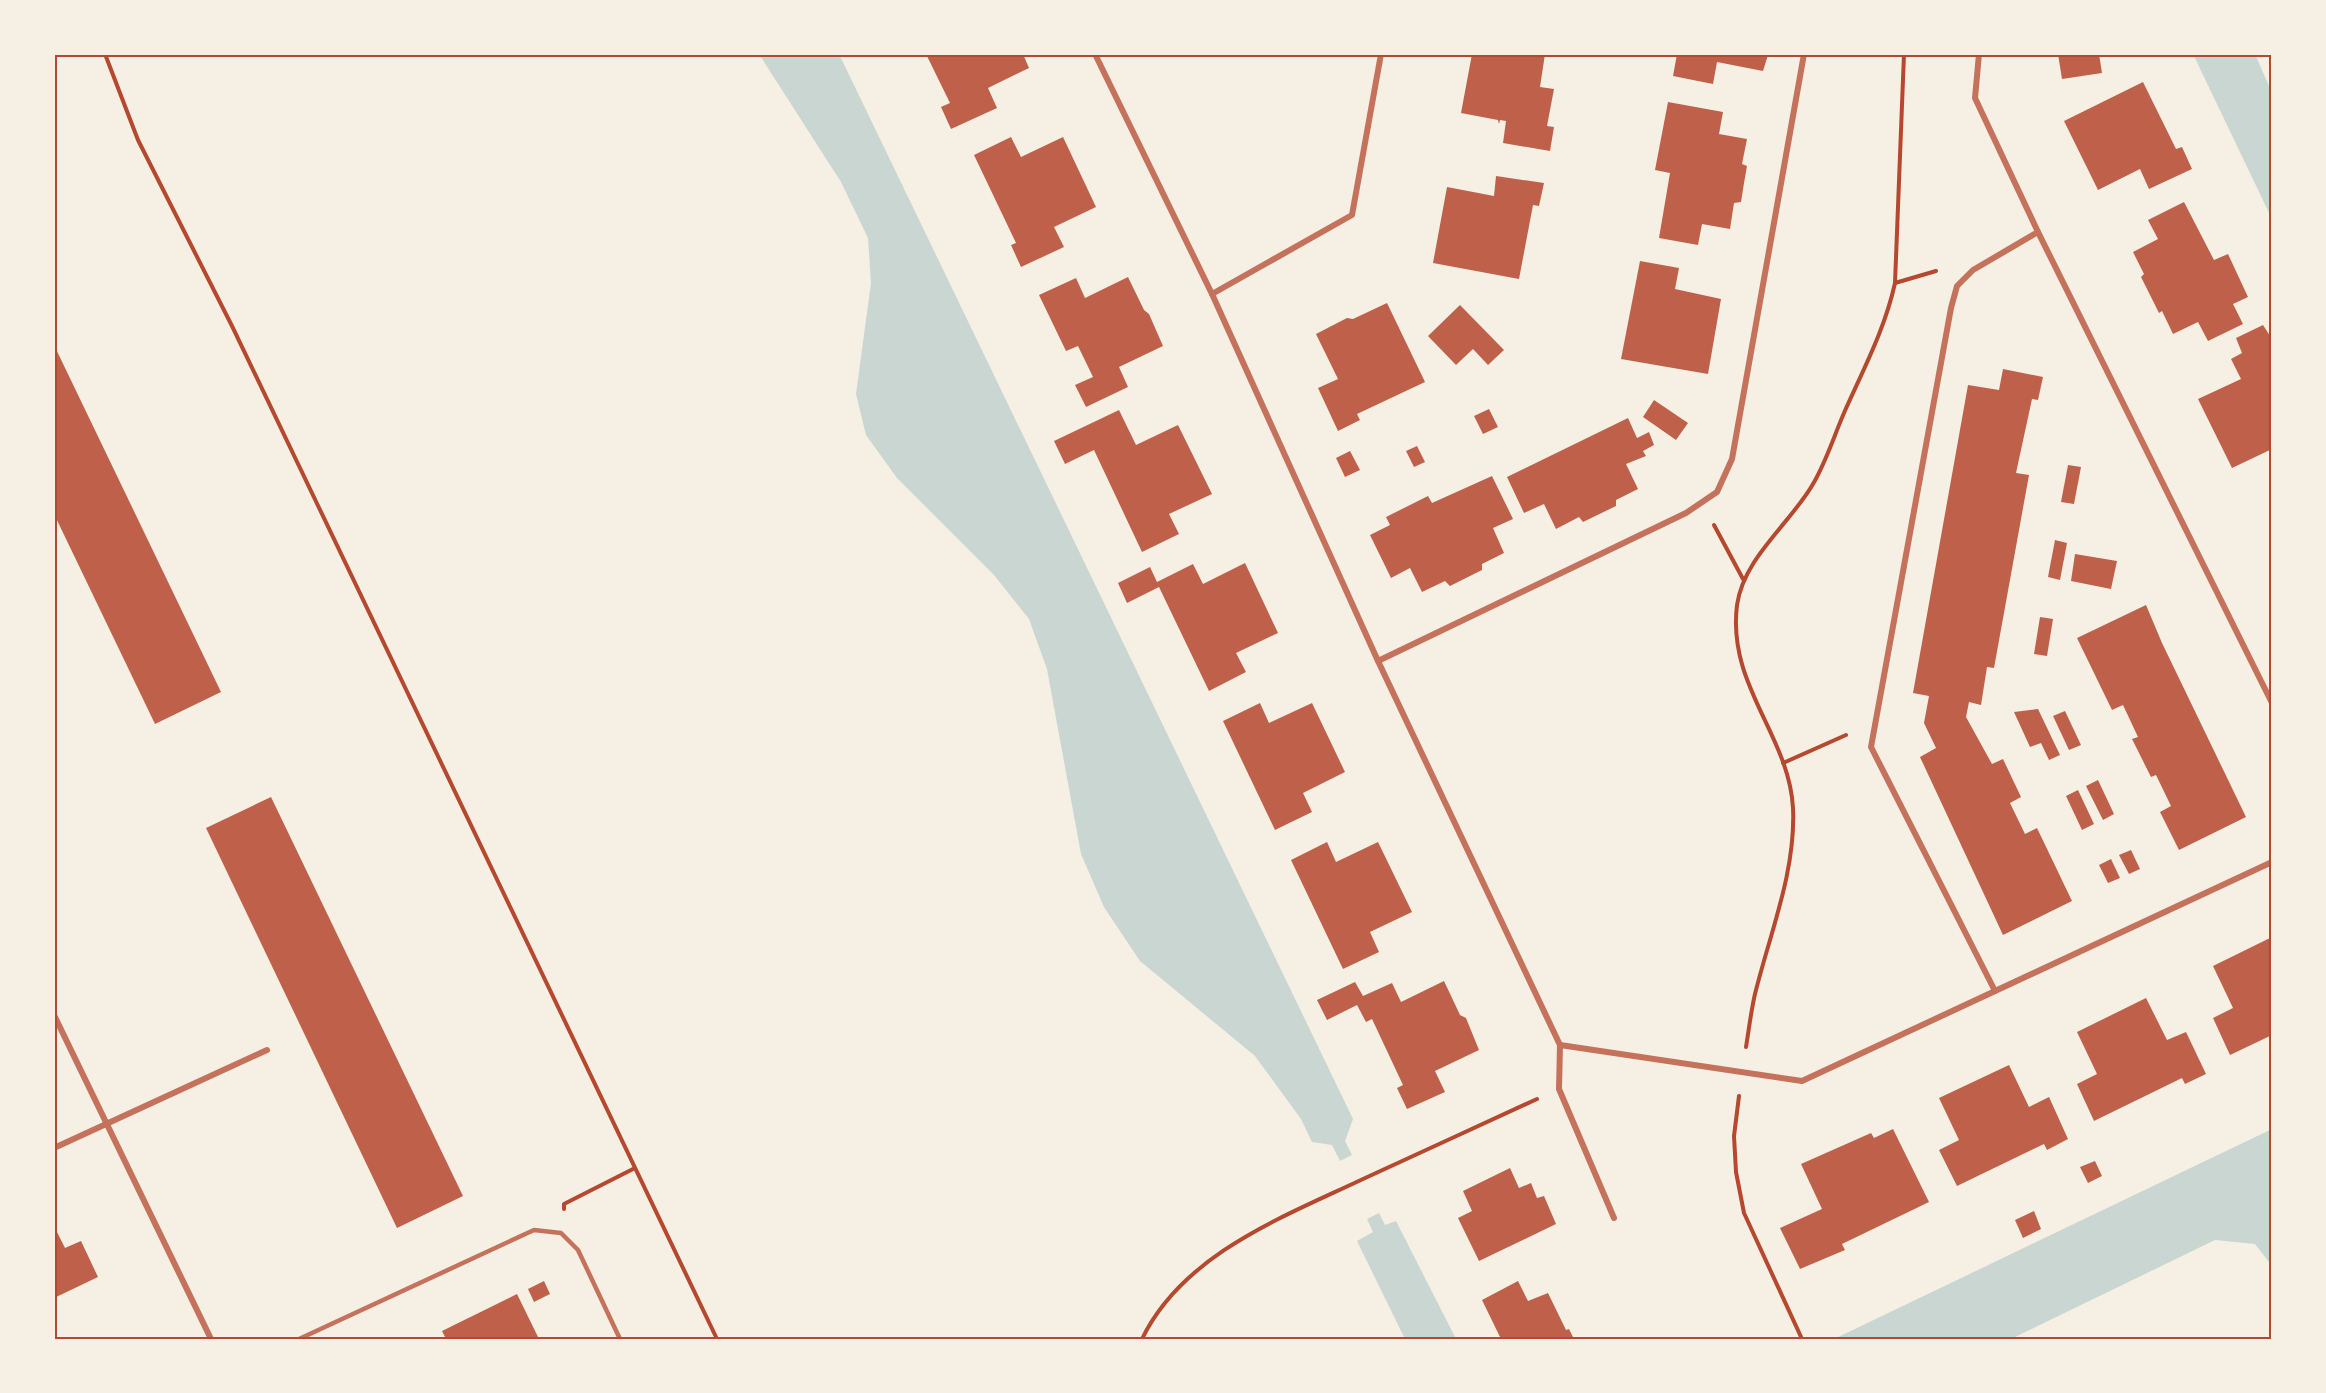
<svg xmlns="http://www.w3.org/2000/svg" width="2326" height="1393" font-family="'Source Serif 4',serif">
	<rect width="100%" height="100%" fill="#f6efe4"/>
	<g fill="#c9d6d2">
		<polygon points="759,54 839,54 1353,1119 1345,1141 1352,1155 1340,1161 1332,1145 1312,1142 1301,1119 1255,1056 1140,961 1104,907 1081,854 1047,669 1029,619 994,575 897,478 866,435 856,394 871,283 868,238 841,182"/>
		<polygon points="2193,54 2255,54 2272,93 2272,219"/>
		<polygon points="2272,1129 2272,1266 2255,1244 2215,1240 2011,1339 1834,1339"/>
		<polygon points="1379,1213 1385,1225 1396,1221 1456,1339 1405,1339 1357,1241 1373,1232 1367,1219"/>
	</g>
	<g fill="#bf614a">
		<polygon points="926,54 1023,54 1029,68 988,88 997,108 951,129 941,107 950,103"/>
		<polygon points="1472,54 1545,54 1540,87 1554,89 1547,126 1554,127 1550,151 1503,143 1506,121 1500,120 1499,124 1498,120 1461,113"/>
		<polygon points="1677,54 1766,54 1768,55 1763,71 1717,62 1713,84 1673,76"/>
		<polygon points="2058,54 2099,54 2102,73 2062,79"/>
		<polygon points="2143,82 2176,149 2182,147 2192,169 2149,189 2140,169 2098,190 2064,121"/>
		<polygon points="1668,102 1723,112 1719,134 1747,139 1742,164 1747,166 1744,183 1741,202 1734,203 1730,229 1702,224 1698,245 1659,238 1670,173 1655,170"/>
		<polygon points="1011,137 1021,157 1063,137 1096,207 1054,227 1064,247 1021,267 1011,245 1016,243 974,155"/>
		<polygon points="1496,176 1544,183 1539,206 1533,205 1519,279 1433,263 1447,187 1494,196"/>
		<polygon points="2184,202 2214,260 2228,254 2248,297 2233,304 2243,324 2208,341 2198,322 2173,334 2162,311 2159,313 2141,277 2144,274 2133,252 2158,239 2148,220"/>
		<polygon points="1640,261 1679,268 1675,289 1721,299 1708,374 1621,359"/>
		<polygon points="1128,277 1144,310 1149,314 1163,346 1119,367 1128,387 1086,407 1075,385 1093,377 1078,346 1066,351 1039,295 1076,278 1085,298"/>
		<polygon points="1387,303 1425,382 1357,414 1360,420 1338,431 1318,388 1338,379 1316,334 1347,318 1353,319"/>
		<polygon points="1460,305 1504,350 1488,365 1473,349 1456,365 1428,336"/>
		<polygon points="2263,325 2272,339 2272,449 2232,468 2198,399 2241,379 2231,359 2242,353 2236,338"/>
		<polygon points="54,345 221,692 155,724 54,514"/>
		<polygon points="2003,369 2043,377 2038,400 2032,399 2016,473 2029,475 1994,668 1987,667 1981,705 1969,702 1966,717 1992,764 2003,759 2021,797 2010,803 2025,834 2037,828 2072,901 2003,935 1920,757 1936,748 1924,723 1929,696 1913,693 1968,385 1999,390"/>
		<polygon points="1654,400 1688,423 1676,440 1643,417"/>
		<polygon points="1489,409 1498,427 1483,434 1474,416"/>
		<polygon points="1119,410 1136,445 1178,425 1212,494 1169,514 1179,534 1142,552 1094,450 1065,464 1054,441"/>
		<polygon points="1628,418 1637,438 1649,432 1654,445 1643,451 1646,456 1626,464 1638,489 1616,500 1616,506 1583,522 1579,517 1556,529 1544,504 1524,513 1507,477"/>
		<polygon points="1417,446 1425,462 1414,467 1406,451"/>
		<polygon points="1350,451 1360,470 1345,477 1336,458"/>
		<polygon points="2068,465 2081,467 2074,504 2061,502"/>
		<polygon points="1492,476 1513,519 1493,528 1504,553 1482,564 1482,570 1450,586 1445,581 1422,592 1410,568 1391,578 1370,535 1390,525 1386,517 1428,496 1432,503"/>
		<polygon points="2055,540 2067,543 2060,580 2048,577"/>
		<polygon points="2075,554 2117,561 2111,589 2071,581"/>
		<polygon points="1245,563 1278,633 1236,653 1246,672 1209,691 1159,587 1127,603 1118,583 1150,567 1157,582 1193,564 1203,584"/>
		<polygon points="2146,605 2162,643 2246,817 2179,850 2160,812 2171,806 2156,775 2151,777 2132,739 2138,737 2123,705 2112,710 2077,638"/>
		<polygon points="2040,617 2053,619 2047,656 2034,654"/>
		<polygon points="1260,703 1269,723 1312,703 1345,772 1303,793 1312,812 1275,830 1223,721"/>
		<polygon points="2038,709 2060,755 2049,760 2041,743 2030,747 2014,712"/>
		<polygon points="2065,711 2081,745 2069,750 2053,716"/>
		<polygon points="2098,780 2114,814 2103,820 2086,786"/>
		<polygon points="2078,790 2094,824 2082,830 2066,796"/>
		<polygon points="271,797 463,1196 397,1228 206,828"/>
		<polygon points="1327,842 1336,862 1378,842 1412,912 1370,932 1379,952 1343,969 1291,860"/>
		<polygon points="2131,850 2140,869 2129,874 2119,855"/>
		<polygon points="2111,859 2120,878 2108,883 2099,865"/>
		<polygon points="2272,937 2272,1035 2230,1055 2213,1018 2233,1008 2213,966"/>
		<polygon points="1444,981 1460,1015 1466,1018 1479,1050 1435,1071 1445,1092 1407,1109 1397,1088 1403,1085 1372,1019 1366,1022 1357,1005 1327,1020 1317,1000 1355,982 1363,996 1392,983 1401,1002"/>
		<polygon points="2146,998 2167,1040 2186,1032 2206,1074 2185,1084 2182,1078 2094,1121 2077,1084 2097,1074 2077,1032"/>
		<polygon points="2009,1065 2029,1107 2049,1097 2068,1139 2047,1150 2044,1144 1957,1186 1939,1150 1959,1140 1939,1098"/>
		<polygon points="1893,1129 1929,1202 1842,1244 1845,1250 1800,1269 1780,1228 1822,1209 1801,1164 1871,1133 1874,1138"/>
		<polygon points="2095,1161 2102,1176 2088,1183 2080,1167"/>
		<polygon points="1510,1168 1519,1188 1531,1183 1537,1198 1544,1196 1556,1224 1479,1261 1458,1218 1472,1211 1463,1191"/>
		<polygon points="2034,1211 2041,1229 2023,1238 2015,1220"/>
		<polygon points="54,1226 65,1248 81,1241 98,1277 54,1298"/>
		<polygon points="544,1281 550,1294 534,1302 528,1289"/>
		<polygon points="1518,1281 1528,1301 1548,1293 1566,1330 1569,1329 1574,1339 1501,1339 1482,1300"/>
		<polygon points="517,1294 539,1339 446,1339 442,1331"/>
	</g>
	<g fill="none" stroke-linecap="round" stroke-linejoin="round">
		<g stroke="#b5482f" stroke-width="4">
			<polyline points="105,54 138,140 232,326 717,1339"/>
			<polyline points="1895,283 1936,271"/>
			<polyline points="1714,525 1743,579"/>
			<polyline points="1783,763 1846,735"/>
			<path d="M1746,1047c3,-18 5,-36 9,-53 15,-61 41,-123 38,-186 -4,-73 -66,-122 -56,-203 7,-48 53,-81 76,-121 13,-22 21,-48 31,-71 19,-43 41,-84 51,-130l9,-229"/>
			<polyline points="1739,1096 1734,1136 1736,1172 1744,1213 1802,1339"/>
			<polyline points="564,1209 564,1204 633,1169"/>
			<path d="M1142,1339c41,-85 141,-122 221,-160 58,-27 116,-53 174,-80"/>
		</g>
		<polyline stroke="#c5725c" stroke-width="4.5" points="299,1339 534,1230 561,1233 578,1250 620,1339"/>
		<g stroke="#c5725c" stroke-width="6">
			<polyline points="1095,54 1212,294 1378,661 1560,1045 1802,1081 2272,862"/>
			<polyline points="1979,54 1975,98 2038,232 2272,703"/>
			<polyline points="1212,294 1352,215 1381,54"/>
			<polyline points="1378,661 1686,513 1717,492 1732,459 1804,54"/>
			<polyline points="1995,991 1871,747 1951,308 1957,286 1973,270 2038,232"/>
			<polyline points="54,1015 211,1339"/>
			<polyline points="1560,1045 1559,1089 1614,1218"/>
			<polyline points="54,1148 267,1050"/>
		</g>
	</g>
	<rect width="2326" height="1393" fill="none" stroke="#f6efe4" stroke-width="111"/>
	<rect x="56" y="56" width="2214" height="1282" fill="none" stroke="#b5482f" stroke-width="2"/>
</svg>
